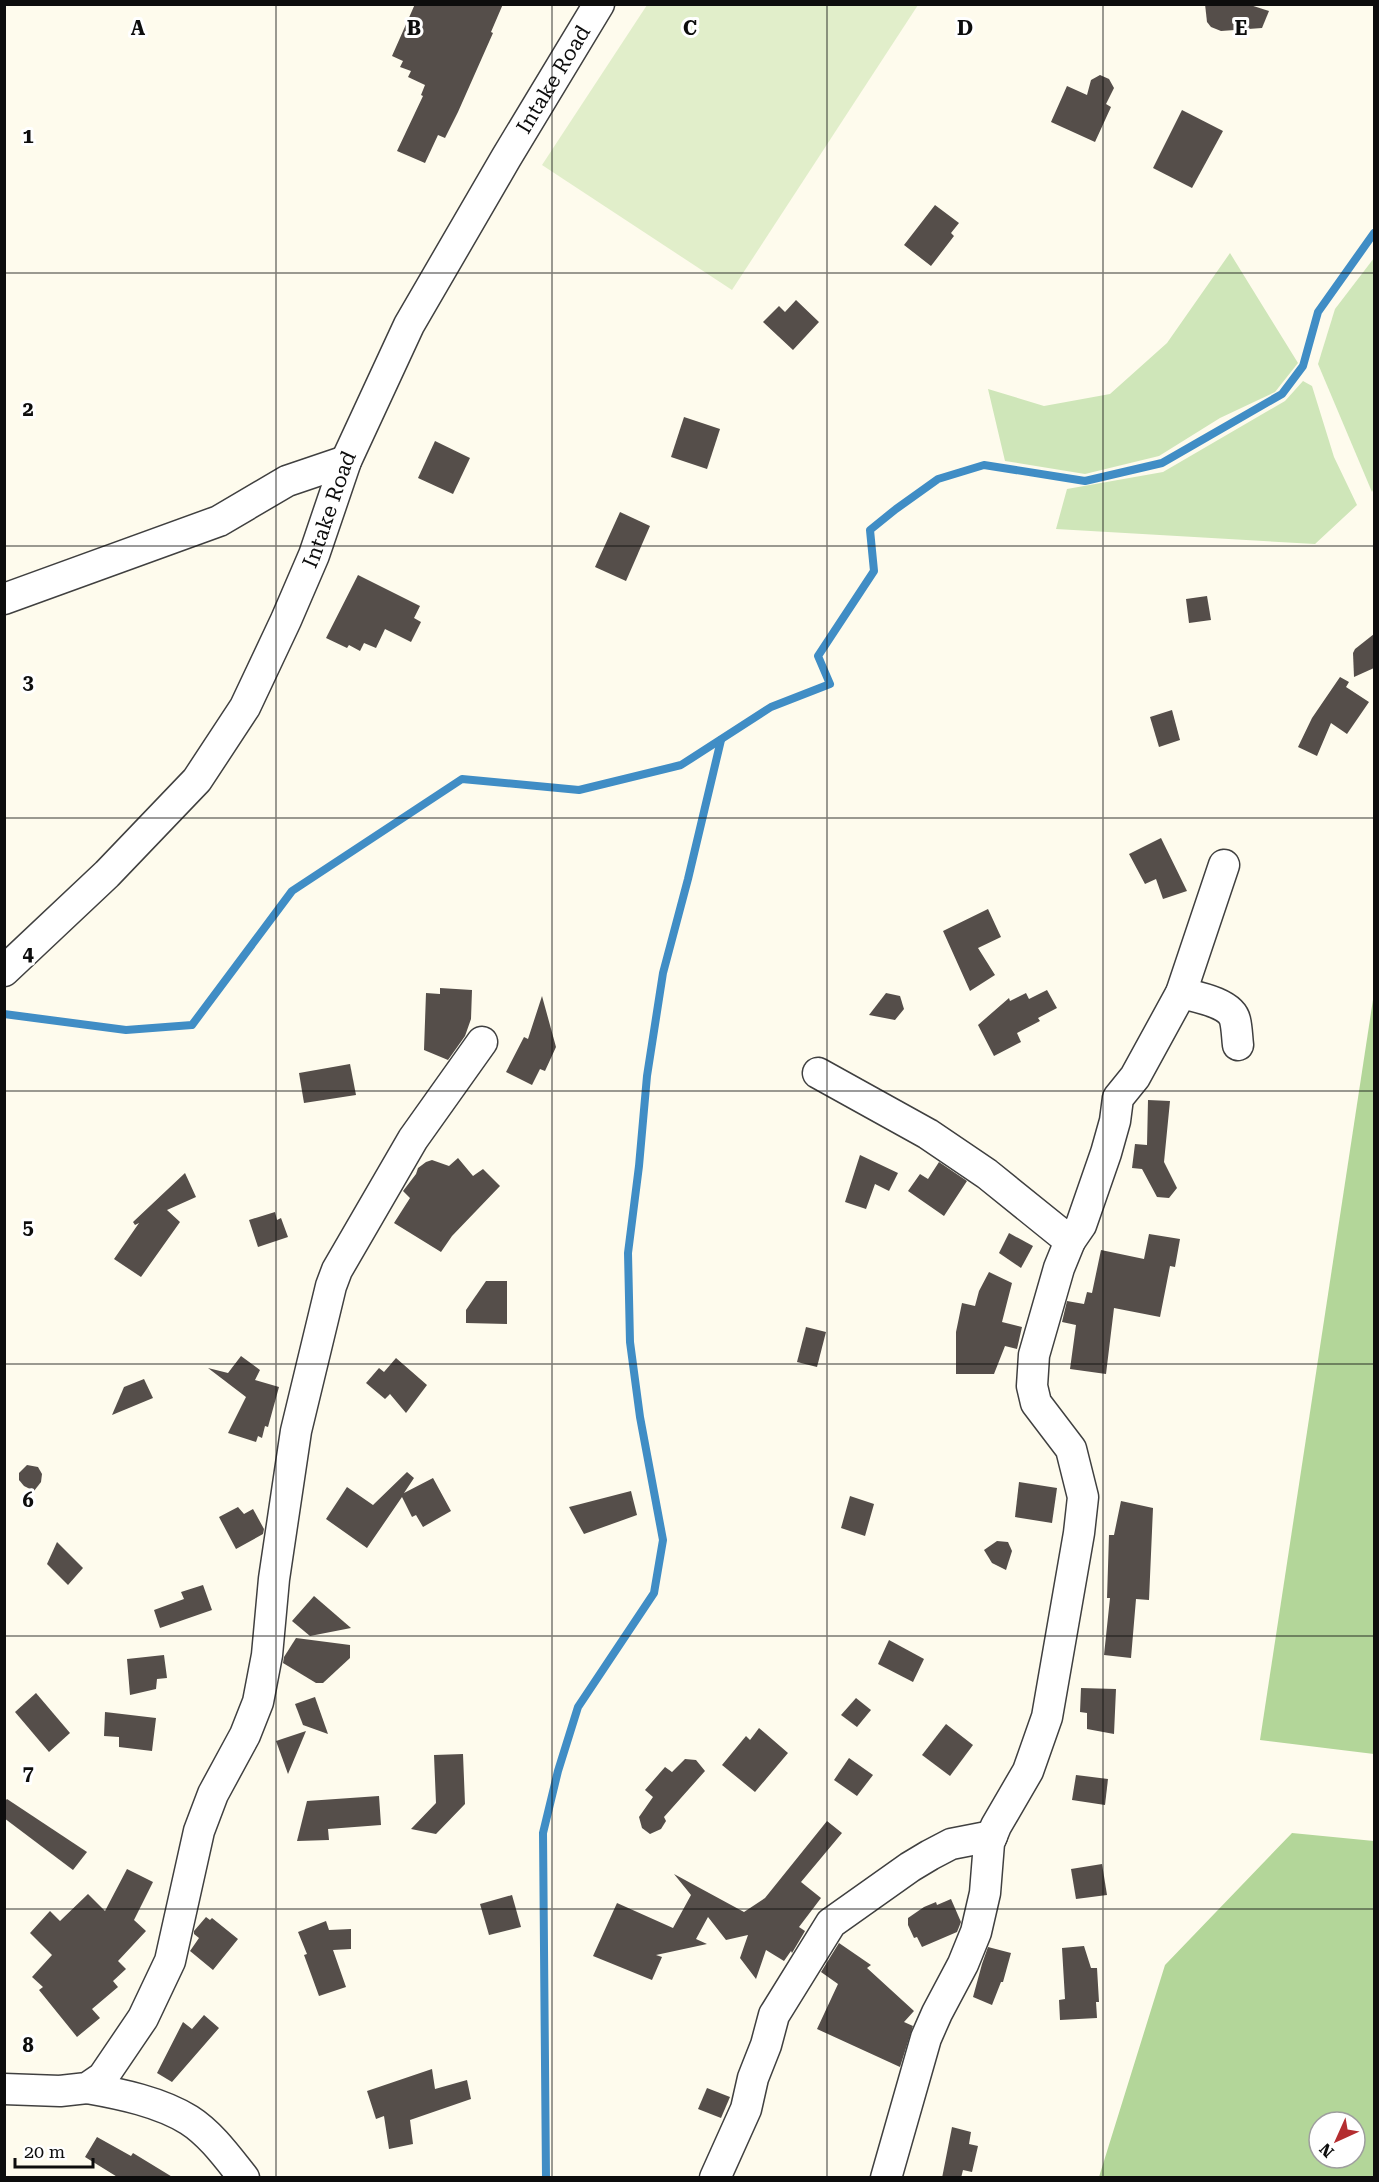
<svg xmlns="http://www.w3.org/2000/svg" width="1379" height="2182" font-family="'Roboto Serif',serif">
	<rect width="100%" height="100%" fill="#fefbed"/>
	<g fill="#cfe6b9">
		<polygon points="1230,253 1298,363 1275,392 1220,418 1159,456 1085,474 1005,461 988,389 1044,406 1110,394 1167,343"/>
		<polygon points="1374,258 1374,488 1372,492 1318,364 1335,309"/>
		<polygon points="1303,381 1312,386 1334,457 1357,505 1315,544 1056,529 1067,489 1163,472 1285,401"/>
	</g>
	<g fill="#b3d699" fill-rule="evenodd">
		<polygon points="1374,993 1374,1754 1260,1740"/>
		<path d="M1292,1833l82,8v336h-275l66,-212zM1319,2122h36v36h-36z"/>
	</g>
	<polygon fill="#e1eeca" points="647,5 918,5 732,290 542,165"/>
	<g fill="none" stroke-linecap="round" stroke-linejoin="round">
		<g stroke="#408dc5" stroke-width="8">
			<polyline points="4,1014 126,1030 192,1025 292,891 462,779 579,790 681,765 771,707 830,684 818,656 874,571 870,530 896,509 938,479 984,465 1085,481 1162,463 1282,394 1303,366 1318,312 1374,233"/>
			<polyline points="546,2178 543,1833 558,1771 578,1707 654,1593 663,1540 640,1417 630,1342 628,1253 639,1166 647,1076 663,973 688,879 721,740"/>
		</g>
	</g>
	<g fill="#554e4a">
		<polygon points="415,4 503,4 491,32 493,33 458,112 445,138 438,135 425,163 397,151 423,96 421,95 425,85 408,77 411,71 400,67 403,61 392,56"/>
		<polygon points="1205,4 1247,4 1269,11 1262,28 1221,31 1211,27 1207,22"/>
		<polygon points="1100,75 1109,79 1114,88 1106,104 1111,107 1095,142 1051,122 1067,86 1087,95 1091,80"/>
		<polygon points="1182,110 1223,131 1192,188 1153,168"/>
		<polygon points="935,205 959,223 951,233 954,236 931,266 904,245"/>
		<polygon points="796,300 819,322 793,350 763,322 779,306 785,312"/>
		<polygon points="684,417 720,429 707,469 671,457"/>
		<polygon points="435,441 470,458 453,494 418,478"/>
		<polygon points="620,512 650,526 626,581 595,567"/>
		<polygon points="358,575 420,606 414,618 421,622 411,642 385,629 376,648 364,643 360,651 349,645 347,648 326,638"/>
		<polygon points="1207,596 1211,620 1189,623 1186,599"/>
		<polygon points="1374,634 1374,668 1354,677 1353,653 1355,649"/>
		<polygon points="1340,677 1349,682 1346,687 1369,702 1347,734 1331,723 1317,756 1298,747 1312,718"/>
		<polygon points="1172,710 1180,740 1159,747 1150,717"/>
		<polygon points="1161,838 1187,891 1163,899 1156,879 1145,884 1129,854"/>
		<polygon points="988,909 1001,937 978,948 995,975 970,991 943,931"/>
		<polygon points="440,988 472,990 471,1019 465,1036 448,1060 424,1050 426,993 440,994"/>
		<polygon points="1047,990 1057,1008 1038,1018 1040,1021 1017,1033 1021,1042 994,1056 978,1025 1009,998 1010,1001 1026,993 1029,999"/>
		<polygon points="886,993 900,996 904,1009 895,1020 869,1015"/>
		<polygon points="542,996 556,1047 545,1071 540,1069 532,1085 506,1072 524,1037 528,1039"/>
		<polygon points="350,1064 356,1095 304,1103 299,1073"/>
		<polygon points="1148,1100 1170,1101 1164,1162 1177,1188 1169,1198 1157,1197 1142,1169 1132,1168 1135,1144 1147,1145"/>
		<polygon points="860,1155 898,1173 889,1191 875,1184 866,1209 845,1202"/>
		<polygon points="458,1158 473,1176 483,1169 500,1186 452,1236 441,1252 394,1223 410,1198 403,1191 416,1174 418,1168 426,1162 432,1160 449,1166"/>
		<polygon points="939,1162 967,1181 944,1216 908,1191 920,1174 928,1179"/>
		<polygon points="185,1173 196,1197 167,1210 180,1222 141,1277 114,1259 139,1223 135,1225 133,1222"/>
		<polygon points="275,1212 277,1220 281,1218 288,1237 258,1247 249,1220"/>
		<polygon points="1009,1233 1033,1246 1021,1268 999,1253"/>
		<polygon points="1149,1234 1180,1239 1175,1267 1170,1266 1160,1317 1114,1308 1106,1374 1070,1369 1076,1325 1062,1322 1067,1301 1084,1304 1087,1292 1092,1293 1101,1250 1144,1259"/>
		<polygon points="989,1272 1012,1283 1002,1322 1022,1327 1017,1349 1005,1346 994,1374 956,1374 956,1332 962,1303 975,1306 979,1291"/>
		<polygon points="486,1281 507,1281 507,1324 466,1323 466,1310"/>
		<polygon points="806,1327 826,1332 817,1367 797,1362"/>
		<polygon points="241,1356 260,1370 255,1380 279,1387 268,1427 265,1426 262,1438 258,1436 256,1442 228,1433 246,1397 208,1368 228,1373"/>
		<polygon points="396,1358 427,1385 406,1413 390,1394 385,1399 366,1383 379,1368 384,1372"/>
		<polygon points="144,1379 153,1398 112,1415 124,1387"/>
		<polygon points="27,1465 38,1467 42,1474 41,1482 34,1491 24,1486 19,1480 19,1473"/>
		<polygon points="407,1472 414,1478 404,1493 433,1478 451,1511 423,1527 416,1515 412,1517 402,1497 367,1548 326,1519 347,1487 373,1505"/>
		<polygon points="1019,1482 1057,1488 1052,1523 1015,1517"/>
		<polygon points="631,1491 637,1515 584,1534 569,1507"/>
		<polygon points="850,1496 874,1504 865,1536 841,1528"/>
		<polygon points="1121,1501 1153,1508 1149,1600 1136,1599 1131,1658 1104,1655 1110,1598 1107,1598 1109,1535 1114,1535"/>
		<polygon points="238,1507 244,1514 253,1509 264,1529 263,1534 236,1549 219,1517"/>
		<polygon points="997,1541 1008,1542 1012,1551 1006,1570 992,1563 984,1550"/>
		<polygon points="57,1542 83,1568 68,1585 47,1564"/>
		<polygon points="203,1585 212,1610 160,1628 154,1610 184,1599 181,1592"/>
		<polygon points="314,1596 351,1628 310,1636 292,1621"/>
		<polygon points="296,1638 350,1645 350,1658 323,1683 316,1683 283,1663 284,1657"/>
		<polygon points="889,1640 924,1659 913,1682 878,1664"/>
		<polygon points="164,1655 167,1678 157,1679 156,1689 130,1695 127,1659"/>
		<polygon points="1081,1688 1116,1689 1114,1734 1087,1729 1087,1713 1080,1712"/>
		<polygon points="36,1693 70,1733 49,1752 15,1712"/>
		<polygon points="315,1697 328,1734 303,1725 295,1704"/>
		<polygon points="856,1698 871,1710 857,1727 841,1715"/>
		<polygon points="105,1712 156,1718 152,1751 119,1747 119,1737 104,1736"/>
		<polygon points="946,1724 973,1745 950,1776 922,1755"/>
		<polygon points="759,1728 788,1753 755,1792 722,1765 746,1736 750,1740"/>
		<polygon points="306,1731 288,1774 276,1741"/>
		<polygon points="463,1754 465,1804 436,1834 411,1829 436,1803 434,1755"/>
		<polygon points="849,1758 873,1775 857,1796 834,1780"/>
		<polygon points="685,1759 696,1760 705,1771 664,1817 666,1821 661,1829 650,1834 642,1828 639,1817 653,1797 645,1790 665,1767 672,1772"/>
		<polygon points="1076,1775 1108,1779 1105,1805 1072,1800"/>
		<polygon points="379,1796 381,1825 328,1829 329,1840 297,1841 307,1801"/>
		<polygon points="7,1799 87,1852 73,1870 4,1818 4,1802"/>
		<polygon points="827,1821 842,1833 801,1882 821,1898 799,1927 805,1931 792,1953 791,1951 784,1961 766,1950 756,1979 740,1958 748,1935 726,1940 708,1917 696,1939 707,1944 656,1955 662,1957 652,1980 593,1956 617,1903 673,1928 691,1895 674,1874 744,1912 765,1898"/>
		<polygon points="1102,1864 1107,1895 1076,1899 1071,1869"/>
		<polygon points="127,1869 153,1882 134,1920 146,1931 118,1961 126,1969 113,1981 118,1987 92,2009 100,2018 77,2037 39,1990 43,1987 32,1977 52,1955 30,1933 50,1911 60,1921 88,1894 105,1911"/>
		<polygon points="512,1895 521,1927 489,1935 480,1904"/>
		<polygon points="951,1899 961,1922 957,1932 922,1947 917,1937 914,1938 908,1925 908,1918 924,1907 936,1902 937,1905"/>
		<polygon points="206,1917 210,1920 212,1918 238,1939 213,1970 190,1951 199,1938 194,1934 194,1931"/>
		<polygon points="326,1921 329,1930 351,1929 351,1949 333,1950 346,1987 319,1996 304,1955 307,1954 298,1932"/>
		<polygon points="839,1943 871,1965 867,1968 914,2011 904,2022 913,2026 900,2067 817,2029 838,1984 821,1972"/>
		<polygon points="1084,1946 1091,1968 1097,1968 1099,2002 1096,2002 1097,2018 1060,2020 1059,2000 1065,1999 1062,1948"/>
		<polygon points="988,1947 1011,1953 1003,1982 1001,1982 992,2005 973,1997 982,1964"/>
		<polygon points="204,2015 219,2028 172,2082 157,2073 183,2022 192,2029"/>
		<polygon points="432,2069 435,2089 467,2080 471,2099 410,2120 413,2144 389,2149 384,2116 376,2119 367,2091"/>
		<polygon points="707,2088 730,2097 721,2118 698,2109"/>
		<polygon points="952,2127 971,2132 969,2144 978,2146 972,2172 963,2170 961,2178 942,2178"/>
		<polygon points="97,2137 131,2156 133,2153 174,2178 119,2178 85,2157"/>
	</g>
	<g fill="none" stroke-linecap="round" stroke-linejoin="round">
		<g stroke="#404040" stroke-width="33">
			<g id="minor">
				<polyline points="4,599 219,521 287,481 346,461"/>
				<path id="s1" d="M4,971l103,-97 90,-94 48,-73 41,-87 28,-65 32,-94 63,-136 97,-167 93,-154"/>
				<path d="M1181,993c16,4 50,10 54,27 2,8 2,17 3,25"/>
				<polyline points="818,1073 928,1134 987,1174 1070,1241"/>
				<path d="M87,2088c34,6 73,14 102,32 22,14 39,38 55,58"/>
				<polyline points="4,2089 60,2091 87,2088 103,2077 143,2018 170,1961 199,1831 213,1794 245,1735 258,1702 267,1655 274,1579 296,1431 331,1286 337,1270 413,1139 482,1042"/>
				<polyline points="715,2178 746,2109 753,2078 766,2045 774,2015 831,1923 910,1867 930,1855 951,1844 992,1836"/>
				<polyline points="886,2178 926,2038 937,2013 963,1964 976,1932 985,1893 989,1843 996,1826 1028,1771 1047,1717 1079,1533 1083,1497 1071,1449 1036,1403 1032,1386 1034,1355 1059,1268 1070,1241 1081,1225 1106,1153 1115,1121 1118,1098 1135,1077 1181,993 1224,865"/>
			</g>
		</g>
		<use href="#minor" stroke="#fff" stroke-width="30"/>
	</g>
	<path fill="none" stroke="#0d0d0d" stroke-width="1.5" stroke-opacity="0.55" d="M276,4v2174M552,4v2174M827,4v2174M1103,4v2174M4,273h1370M4,546h1370M4,818h1370M4,1091h1370M4,1364h1370M4,1636h1370M4,1909h1370"/>
	<g text-anchor="middle" stroke-width="6" stroke-linejoin="round" paint-order="stroke">
		<g font-size="21" fill="#0d0d0d" stroke="#fff">
			<text dy="7" stroke="none"><textPath href="#s1" startOffset="1060">Intake Road</textPath></text>
			<text dy="7" stroke="none"><textPath href="#s1" startOffset="574">Intake Road</textPath></text>
		</g>
	</g>
	<g font-size="20" text-anchor="middle" font-weight="bold" fill="#0d0d0d" stroke="#fff" stroke-width="6" stroke-linejoin="round" paint-order="stroke">
		<text x="138" y="35">A</text>
		<text x="414" y="35">B</text>
		<text x="690" y="35">C</text>
		<text x="965" y="35">D</text>
		<text x="1241" y="35">E</text>
		<text x="28" y="143">1</text>
		<text x="28" y="416">2</text>
		<text x="28" y="689">3</text>
		<text x="28" y="961">4</text>
		<text x="28" y="1234">5</text>
		<text x="28" y="1507">6</text>
		<text x="28" y="1780">7</text>
		<text x="28" y="2052">8</text>
	</g>
	<rect width="1379" height="2182" fill="none" stroke="#0d0d0d" stroke-width="12"/>
	<g transform="translate(1337 2140) rotate(225)"><circle r="28" fill="#ffffff" stroke="#9e9e9e" stroke-width="1.5"/>
	<path d="M0-4.5L10 22L0 15L-10 22Z" fill="#b42d30"/>
	<text y="-9" font-size="16" font-weight="bold" text-anchor="middle" fill="#0d0d0d">N</text>
	</g>
	<path d="M15 2158v9h78v-9" fill="none" stroke="#0d0d0d" stroke-width="3"/>
	<text x="24" y="2158" font-size="18" fill="#0d0d0d" stroke="#ffffff" stroke-width="4.5" paint-order="stroke">20 m</text>
</svg>
